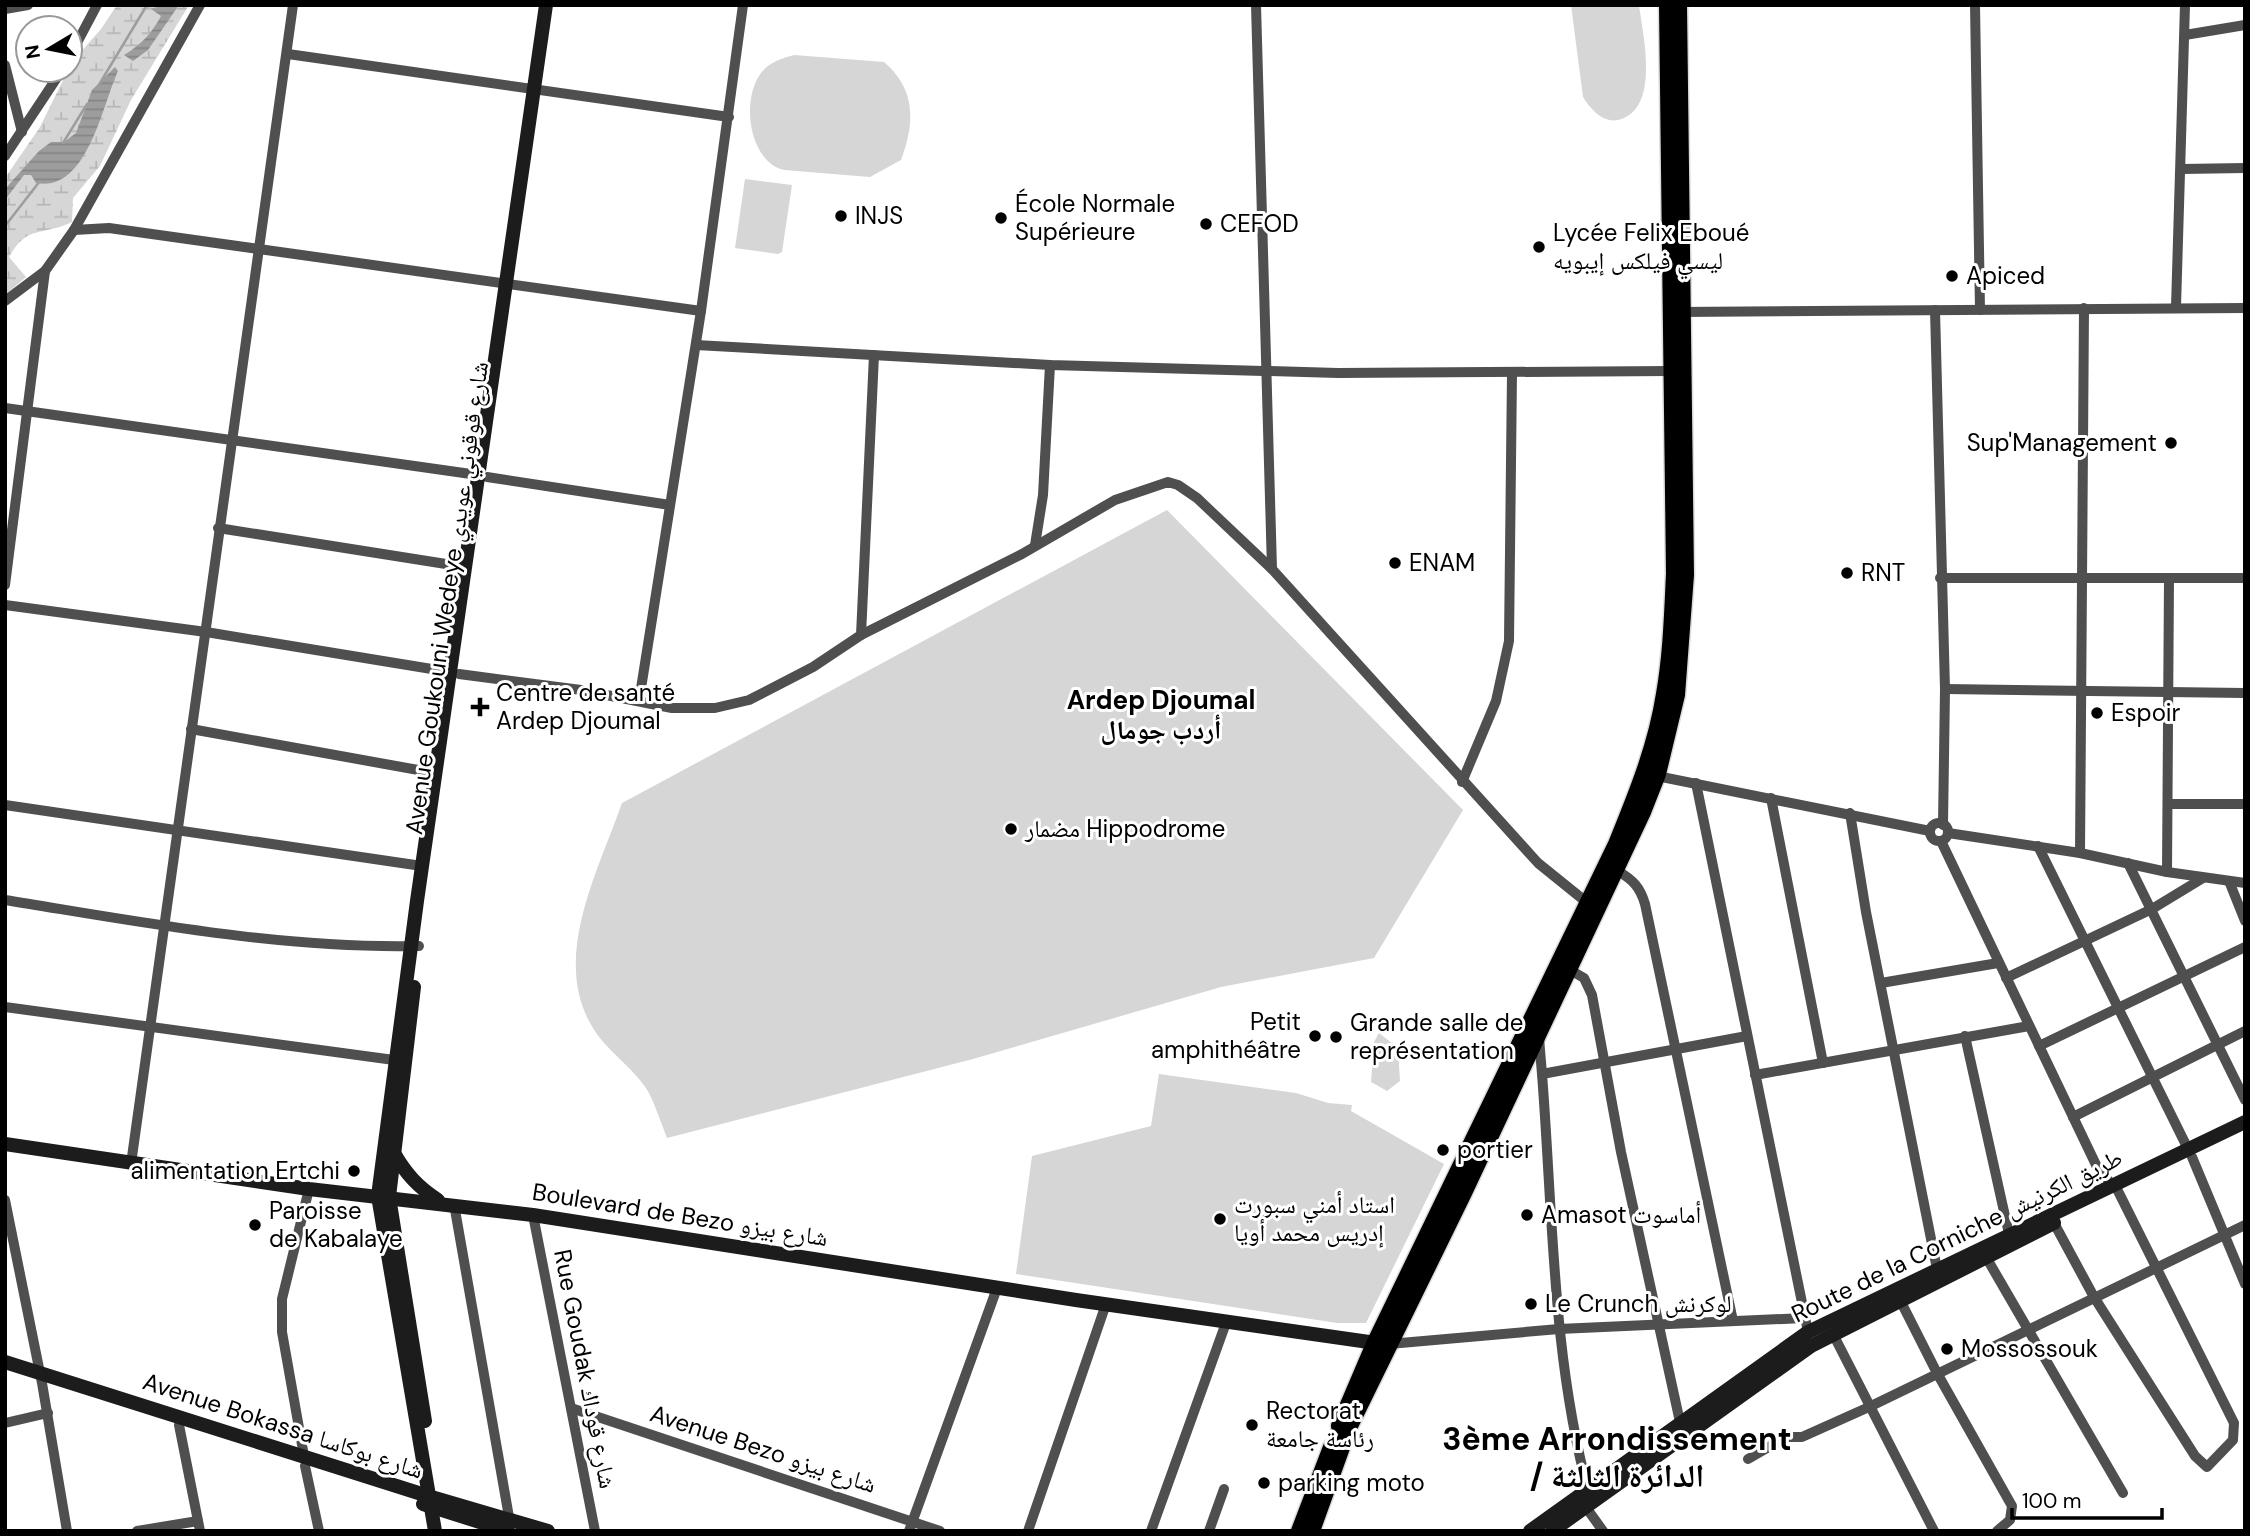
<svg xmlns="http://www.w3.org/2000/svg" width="2250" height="1536" font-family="'DM Sans','Noto Naskh Arabic',sans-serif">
	<defs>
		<pattern id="wetland-marsh" width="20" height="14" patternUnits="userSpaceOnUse" patternTransform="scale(1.75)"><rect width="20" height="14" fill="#d6d6d6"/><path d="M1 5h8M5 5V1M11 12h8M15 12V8" fill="none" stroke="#b6b6b6"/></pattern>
		<pattern id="water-rules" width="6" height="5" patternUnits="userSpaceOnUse" patternTransform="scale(1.75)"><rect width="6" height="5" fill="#9d9d9d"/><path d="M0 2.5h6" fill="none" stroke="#858585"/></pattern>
	</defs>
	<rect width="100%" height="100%" fill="#fff"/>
	<g fill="#d6d6d6">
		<path d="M1571,5h68c4,31 22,105 -21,115 -16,3 -28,-12 -35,-23z"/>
		<path d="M794,55l90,7c32,27 31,61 17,98l-31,17 -86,-7c-36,-9 -43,-71 -23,-97 7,-10 21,-15 33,-18z"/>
		<polygon points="745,179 792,185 782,252 778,254 735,248"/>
		<path d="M1167,510l296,300 -89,148 -153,29 -248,72 -306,79c-6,-15 -11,-31 -18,-45 -12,-21 -35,-37 -50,-56 -53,-71 -2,-162 23,-234z"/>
		<polygon points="1379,1033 1398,1048 1400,1081 1387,1091 1371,1082 1374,1042"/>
		<polygon points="1159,1074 1296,1093 1328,1103 1352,1105 1351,1111 1444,1164 1366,1323 1337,1323 1016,1274 1032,1156 1151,1126"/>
	</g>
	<path fill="url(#wetland-marsh)" d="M117,5h72l-58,95 -31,66 -27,32 -1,24c-32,15 -44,2 -63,35l17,20 -21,18v-117l35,-51 32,-65 29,-33z"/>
	<g fill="url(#water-rules)">
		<path d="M163,5h16l-31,45 -15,11 -9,-6c18,-11 27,-21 37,-39l-10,-7z"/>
		<path d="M115,67l3,4c-16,35 -31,122 -82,112l-5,-8h-7l-19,25v-11l34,-38 12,-9h13l12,-9 16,-43z"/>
	</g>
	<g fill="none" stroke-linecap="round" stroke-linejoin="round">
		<g stroke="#9d9d9d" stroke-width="2.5">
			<polyline points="100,83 147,5"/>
			<polyline points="63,143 87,104"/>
			<polyline points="5,226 40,181"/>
		</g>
		<g stroke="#dbdbdb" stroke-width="19">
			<g id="primary">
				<path d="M1339,1426l35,-82 242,-500c20,-49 40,-98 48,-150 7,-40 8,-80 10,-120l-7,-569"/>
				<polyline points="1299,1531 1331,1447"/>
				<polyline points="1312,1531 1349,1428 1464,1193 1643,812 1658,774 1677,695 1686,575 1679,5"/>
			</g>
		</g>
		<g stroke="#4f4f4f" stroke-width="10">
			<polyline points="1256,5 1272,569"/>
			<polyline points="1975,5 1980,310"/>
			<polyline points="5,9 28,5"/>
			<polyline points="2185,35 2245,25"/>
			<polyline points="288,54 729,117"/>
			<polyline points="70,56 97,5"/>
			<polyline points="5,65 22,132"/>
			<polyline points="5,156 62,70"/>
			<polyline points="2182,169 2245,168"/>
			<polyline points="74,230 109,228 701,311"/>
			<polyline points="5,301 45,271 74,230 200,5"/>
			<polyline points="2176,307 2185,5"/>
			<polyline points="1935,310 1945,689 1943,825"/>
			<polyline points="1678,312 2245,308"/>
			<polyline points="696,345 1050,365 1338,373 1670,371"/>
			<polyline points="5,408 478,475"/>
			<polyline points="487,477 670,505"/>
			<polyline points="218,528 465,567"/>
			<polyline points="1035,545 1043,495 1050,365"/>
			<polyline points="1940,578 2245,578"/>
			<polyline points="5,585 45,271"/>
			<polyline points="5,605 206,632 450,672"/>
			<polyline points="861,635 874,355"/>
			<polyline points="459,674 581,690 672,708 715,708 749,700 813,667 861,635 1022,554 1115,500 1168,482 1178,485 1197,498 1272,569 1538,863 1590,905"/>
			<polyline points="1945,689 2245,693"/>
			<polyline points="639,701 701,311 743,5"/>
			<polyline points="191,729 435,773"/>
			<polyline points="1652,775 1930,831"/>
			<polyline points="1462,782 1496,701 1509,641 1512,373"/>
			<polyline points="1696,783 1808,1332"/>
			<polyline points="1771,798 1823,1063"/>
			<polyline points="2168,804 2245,804"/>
			<polyline points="5,805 422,866"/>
			<polyline points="1850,813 1866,912 1937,1269"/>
			<circle cx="1939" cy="832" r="9"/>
			<polyline points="1948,833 2080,853 2167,872 2245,883"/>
			<polyline points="1941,841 2098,1169 2118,1191 2234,1423 2233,1440 2207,1467 2195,1456 2094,1297 2054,1223"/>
			<polyline points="2038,846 2188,1149"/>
			<polyline points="2080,853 2084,308"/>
			<polyline points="2128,863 2245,1100"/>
			<path d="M1618,871c15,9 22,16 27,33l88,417"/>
			<polyline points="2167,872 2169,578"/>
			<polyline points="2229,881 2245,921"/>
			<path d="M5,900c137,22 276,49 414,46"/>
			<polyline points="1570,970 1584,978 1592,995 1621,1152 1680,1422"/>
			<polyline points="2006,978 2152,909 2203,878"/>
			<polyline points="1881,983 1998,963"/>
			<polyline points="5,1007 394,1060"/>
			<polyline points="1965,1036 2009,1234"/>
			<polyline points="1539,1038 1542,1074 1747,1036"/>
			<polyline points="2039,1046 2245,947"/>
			<path d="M1542,1074c11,140 10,284 47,420"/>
			<polyline points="1755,1075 2029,1026"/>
			<polyline points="2073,1117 2245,1031"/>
			<polyline points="2192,1157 2245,1284"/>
			<polyline points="131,1164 293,5"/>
			<polyline points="5,1200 42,1383 67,1531"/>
			<polyline points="454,1204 509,1517"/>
			<polyline points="533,1215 595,1531"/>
			<polyline points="1986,1257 2123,1493"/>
			<polyline points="1900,1300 1937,1373 2012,1506 2010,1520 1997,1531"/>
			<polyline points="1833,1334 1934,1531"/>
			<polyline points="1389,1344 1559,1329 1804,1318"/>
			<polyline points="571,1408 940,1531"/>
			<polyline points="5,1423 48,1413"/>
			<polyline points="179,1425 200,1531"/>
			<polyline points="304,1456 282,1332 282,1299 309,1189"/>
			<polyline points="1748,1459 1786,1437 1802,1437 1869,1407 2245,1225"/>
			<polyline points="305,1466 319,1531"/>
			<polyline points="1585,1506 1603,1531"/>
			<polyline points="137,1531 198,1521"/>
			<polyline points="909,1531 997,1288"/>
			<polyline points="1028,1531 1106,1304"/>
			<polyline points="1151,1531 1227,1320"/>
			<polyline points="1209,1531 1224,1489"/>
		</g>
		<g stroke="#1c1c1c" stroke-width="14">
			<polyline points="414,987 389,1197 425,1421"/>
			<polyline points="5,1144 309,1189 533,1215 1076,1300 1383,1344"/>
			<path d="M394,1153c12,21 24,34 44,47"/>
			<polyline points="5,1362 428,1496 548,1531"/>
			<polyline points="423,1504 508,1531"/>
			<polyline points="435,1531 378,1196 417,901 546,5"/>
			<polyline points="1530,1531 1808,1332 2245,1122"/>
			<polyline points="1552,1531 1811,1346 2054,1223"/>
		</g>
		<use href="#primary" stroke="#000" stroke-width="16"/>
	</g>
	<g fill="#000" stroke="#fff" stroke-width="2.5">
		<circle cx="841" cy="216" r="7"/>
		<circle cx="1001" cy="218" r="7"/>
		<circle cx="1206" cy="224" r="7"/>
		<circle cx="1539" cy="247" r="7"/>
		<circle cx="1952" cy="276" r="7"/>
		<circle cx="2171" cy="443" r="7"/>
		<circle cx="1395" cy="563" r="7"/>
		<circle cx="1847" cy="573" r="7"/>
		<path d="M476.5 696.5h7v7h7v7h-7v7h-7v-7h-7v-7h7z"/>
		<circle cx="2097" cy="713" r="7"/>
		<circle cx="1011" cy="829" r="7"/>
		<circle cx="1315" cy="1036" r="7"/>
		<circle cx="1336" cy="1037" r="7"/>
		<circle cx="1443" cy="1150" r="7"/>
		<circle cx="354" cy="1171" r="7"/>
		<circle cx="1527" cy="1215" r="7"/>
		<circle cx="1220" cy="1219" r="7"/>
		<circle cx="255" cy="1225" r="7"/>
		<circle cx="1531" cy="1304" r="7"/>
		<circle cx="1947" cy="1349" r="7"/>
		<circle cx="1252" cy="1425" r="7"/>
		<circle cx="1264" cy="1483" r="7"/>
	</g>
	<g text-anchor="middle" stroke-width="6" stroke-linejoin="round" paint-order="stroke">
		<g font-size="24" fill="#000" stroke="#fff" text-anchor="start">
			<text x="1015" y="212">École Normale<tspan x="1015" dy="28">Supérieure</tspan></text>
			<text x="855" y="224">INJS</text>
			<text x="1220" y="232">CEFOD</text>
			<text x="1553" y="241">Lycée Felix Eboué<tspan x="1553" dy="28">ليسي فيلكس إيبويه</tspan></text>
			<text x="1966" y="284">Apiced</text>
			<text x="2157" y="451" text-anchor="end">Sup'Management</text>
			<text x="1409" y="571">ENAM</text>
			<text x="1861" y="581">RNT</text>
			<text x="496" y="701">Centre de santé<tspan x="496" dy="28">Ardep Djoumal</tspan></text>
			<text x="2111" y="721">Espoir</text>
			<text x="1025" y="837">مضمار Hippodrome</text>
			<text x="1301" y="1030" text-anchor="end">Petit<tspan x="1301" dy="28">amphithéâtre</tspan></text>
			<text x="1350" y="1031">Grande salle de<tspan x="1350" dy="28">représentation</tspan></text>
			<text x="1457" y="1158">portier</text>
			<text x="340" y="1179" text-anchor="end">alimentation Ertchi</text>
			<text x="1234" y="1213">استاد أمني سبورت<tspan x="1234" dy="28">إدريس محمد أويا</tspan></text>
			<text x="269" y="1219">Paroisse<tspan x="269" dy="28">de Kabalaye</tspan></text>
			<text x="1541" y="1223">Amasot أماسوت</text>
			<text x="1545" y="1312">Le Crunch لوكرنش</text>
			<text x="1961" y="1357">Mossossouk</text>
			<text x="1266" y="1419">Rectorat<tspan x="1266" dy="28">رئاسة جامعة</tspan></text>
			<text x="1278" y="1491">parking moto</text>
		</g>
		<g font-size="24" fill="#000" stroke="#fff">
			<text transform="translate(447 598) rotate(-82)" y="8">Avenue Goukouni Wedeye شارع قوقوني عويدي</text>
			<text transform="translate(680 1215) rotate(9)" y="8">Boulevard de Bezo شارع بيزو</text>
			<text transform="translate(1957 1236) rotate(-26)" y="8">Route de la Corniche طريق الكرنيش</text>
			<text transform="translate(585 1369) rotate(79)" y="8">Rue Goudak شارع قوداك</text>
			<text transform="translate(283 1426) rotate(18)" y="8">Avenue Bokassa شارع بوكاسا</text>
			<text transform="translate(763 1449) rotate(18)" y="8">Avenue Bezo شارع بيزو</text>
		</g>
		<g font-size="26" font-weight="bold" fill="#000" stroke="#fff">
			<text x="1161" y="709">Ardep Djoumal<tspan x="1161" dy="30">أردب جومال</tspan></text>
		</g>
		<g font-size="32" font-weight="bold" fill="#000" stroke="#fff">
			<text x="1617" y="1450">3ème Arrondissement<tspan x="1617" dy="37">/ الدائرة الثالثة</tspan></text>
		</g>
	</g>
	<rect width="2250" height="1536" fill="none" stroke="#000000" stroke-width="14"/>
	<g transform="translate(49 49) rotate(260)"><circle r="33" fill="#ffffff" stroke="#999999" stroke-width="2"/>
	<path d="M0-5L12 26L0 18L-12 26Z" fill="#000000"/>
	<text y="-10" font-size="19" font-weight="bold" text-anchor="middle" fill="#000000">N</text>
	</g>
	<path d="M2012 1508v10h150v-10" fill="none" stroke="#000000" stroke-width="3.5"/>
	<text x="2022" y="1508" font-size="21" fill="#000000" stroke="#ffffff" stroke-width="5" paint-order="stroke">100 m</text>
</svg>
